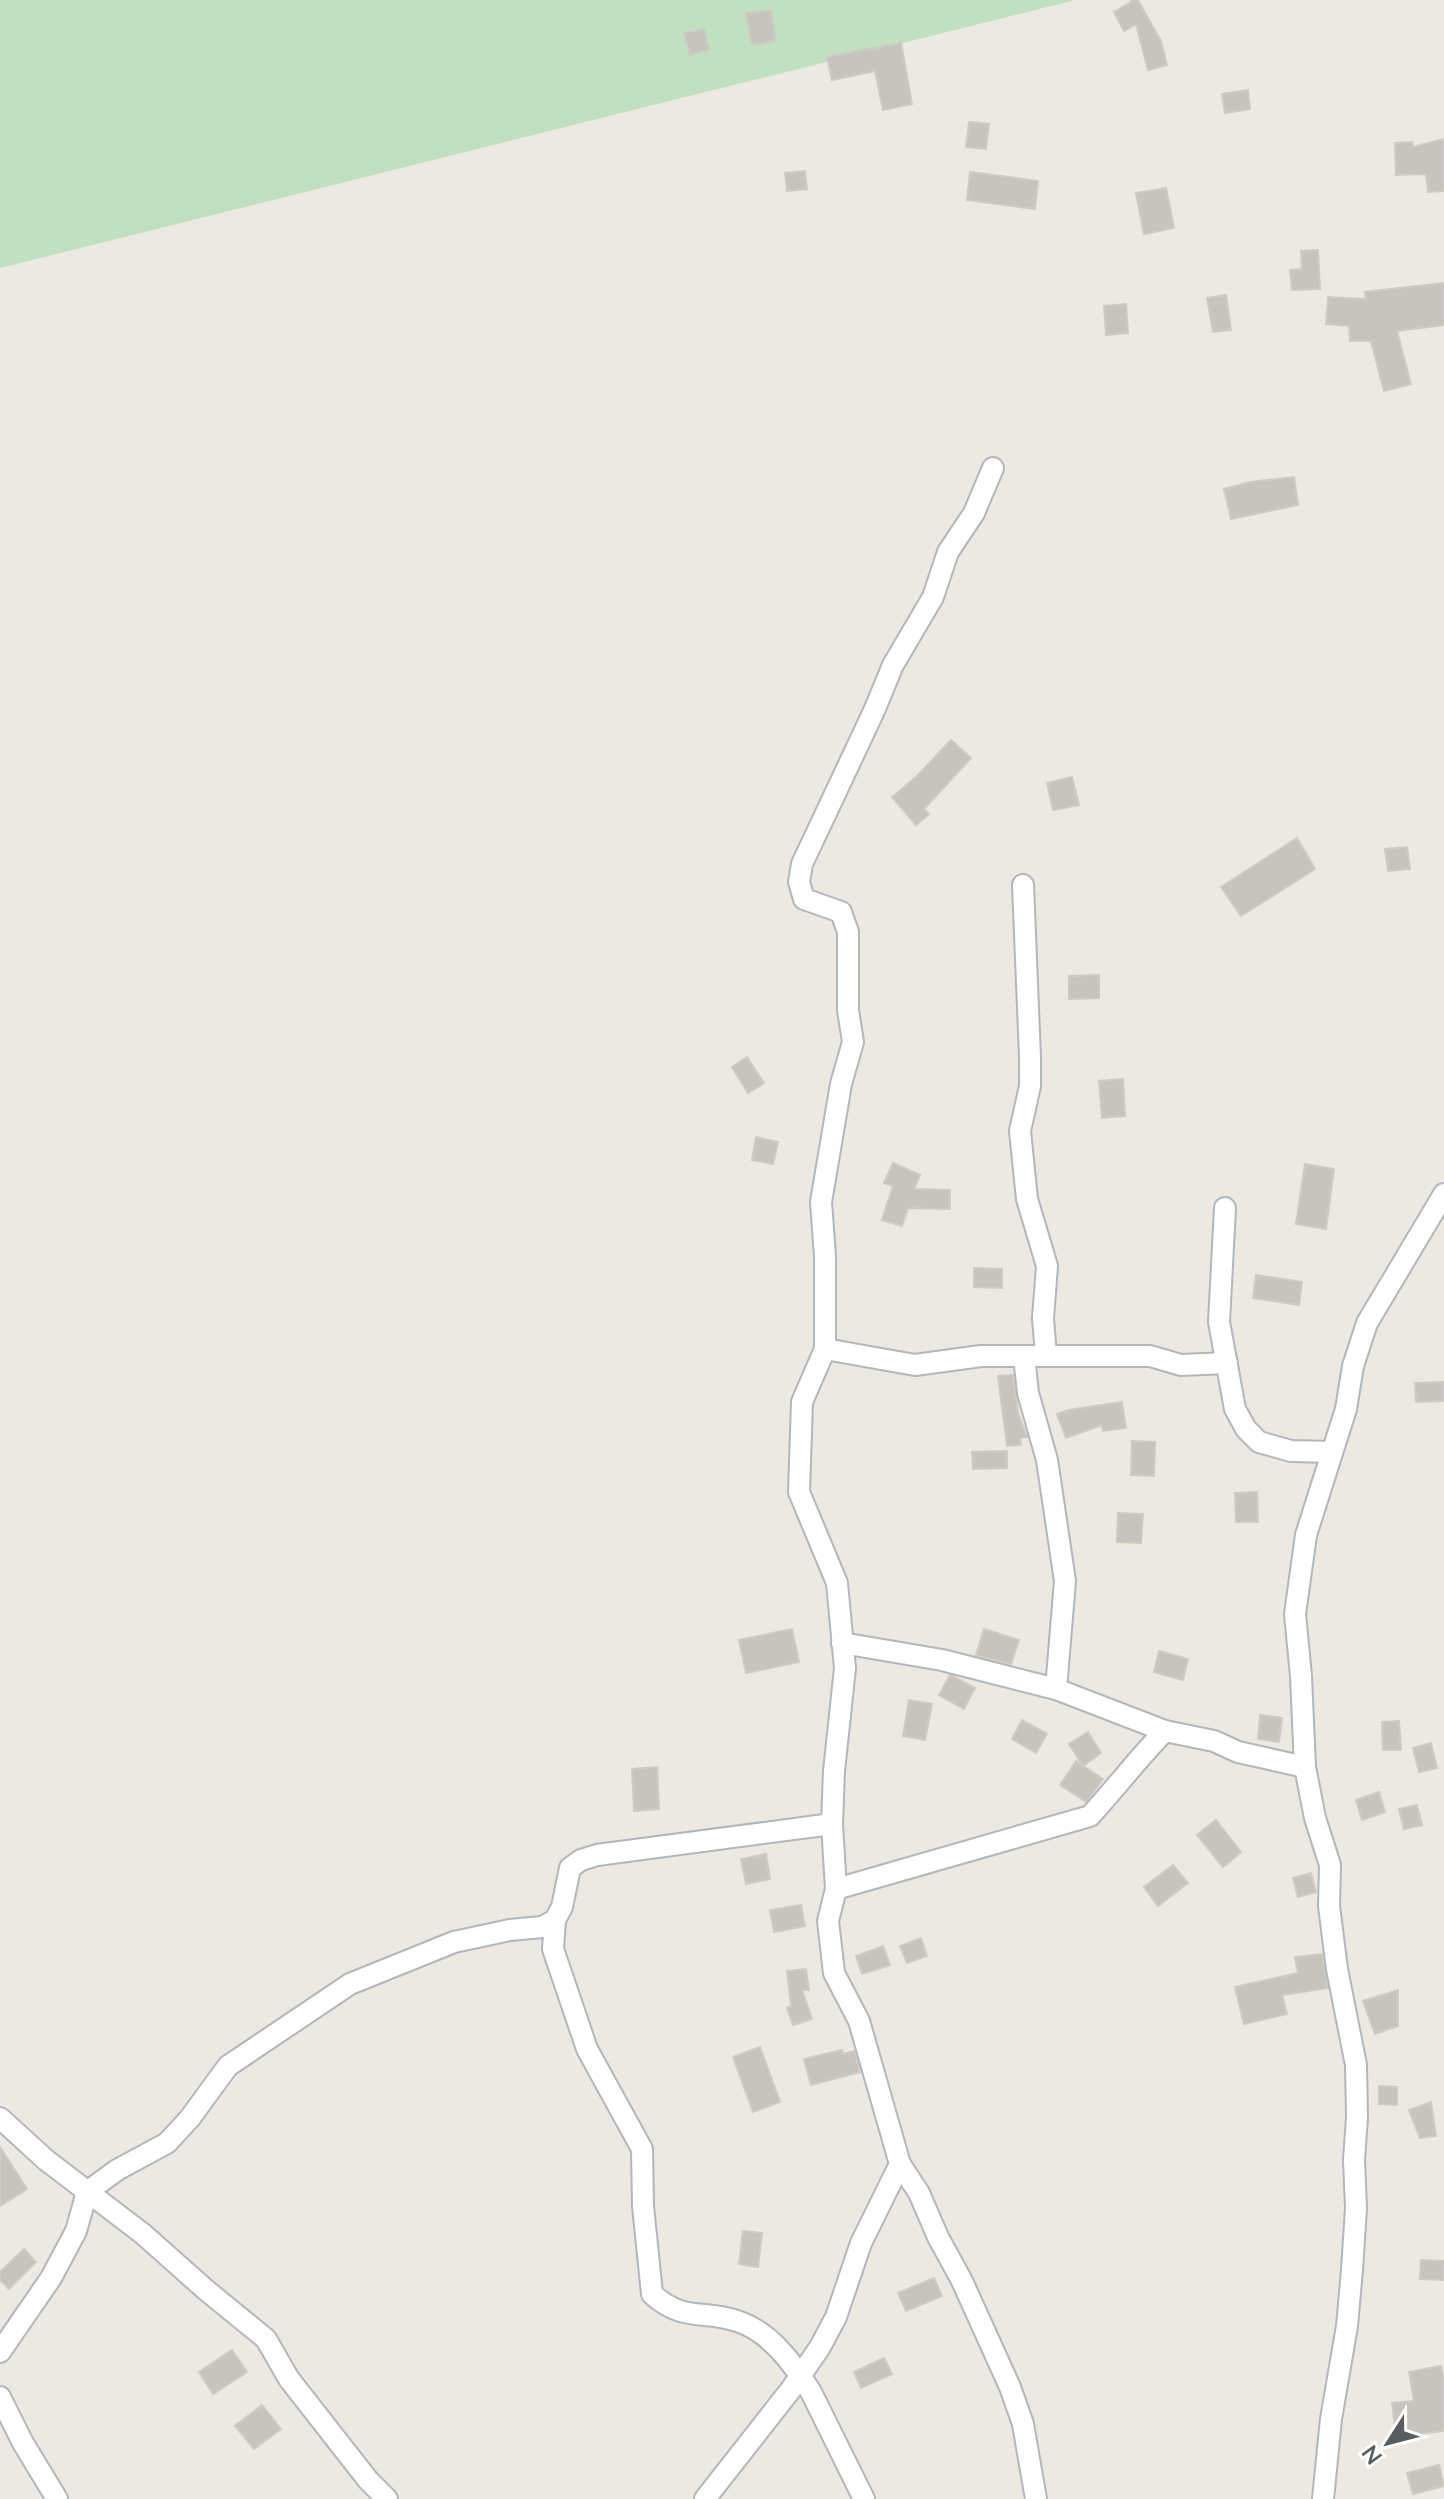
<svg xmlns="http://www.w3.org/2000/svg" width="1444" height="2499" font-family="Lato,sans-serif">
	<rect width="100%" height="100%" fill="#ebe9e1"/>
	<polygon fill="#bfe0c1" points="0,0 1075,0 0,268"/>
	<g fill="#c6c4be" stroke="#cfcbc0" stroke-width="2">
		<polygon points="1131,0 1138,0 1161,41 1167,65 1148,70 1136,24 1124,31 1114,12 1131,2"/>
		<polygon points="771,10 776,41 752,45 746,13"/>
		<polygon points="704,29 709,50 690,55 684,33"/>
		<polygon points="901,43 912,104 883,110 875,71 832,80 827,57"/>
		<polygon points="1248,90 1250,109 1225,113 1222,94"/>
		<polygon points="969,122 989,124 986,149 966,147"/>
		<polygon points="1444,139 1444,191 1428,192 1426,174 1396,175 1395,143 1412,142 1413,147"/>
		<polygon points="805,171 807,189 787,191 785,173"/>
		<polygon points="970,172 1038,181 1035,209 967,200"/>
		<polygon points="1166,188 1174,228 1144,234 1136,193"/>
		<polygon points="1318,250 1320,289 1292,290 1290,270 1302,269 1301,251"/>
		<polygon points="1444,283 1444,325 1397,331 1411,384 1384,391 1371,341 1350,341 1349,326 1326,324 1328,297 1366,299 1365,292"/>
		<polygon points="1226,295 1231,330 1213,332 1207,298"/>
		<polygon points="1126,304 1128,333 1106,335 1104,306"/>
		<polygon points="1294,477 1298,505 1231,519 1224,489 1250,482"/>
		<polygon points="951,740 971,758 924,809 929,814 916,825 892,797 917,776"/>
		<polygon points="1072,777 1079,805 1053,810 1047,783"/>
		<polygon points="1297,838 1315,869 1241,916 1221,887"/>
		<polygon points="1407,847 1410,869 1388,871 1385,849"/>
		<polygon points="1099,975 1099,998 1069,999 1069,976"/>
		<polygon points="747,1057 764,1083 748,1093 732,1067"/>
		<polygon points="1123,1079 1125,1116 1102,1118 1099,1081"/>
		<polygon points="756,1137 778,1142 773,1164 752,1160"/>
		<polygon points="893,1163 920,1175 914,1189 950,1190 950,1209 908,1208 902,1226 882,1220 893,1186 884,1183"/>
		<polygon points="1305,1164 1334,1169 1326,1229 1296,1224"/>
		<polygon points="974,1268 1002,1269 1002,1288 974,1287"/>
		<polygon points="1256,1275 1302,1282 1299,1305 1253,1298"/>
		<polygon points="1013,1375 1018,1413 1027,1437 1020,1438 1021,1445 1007,1446 998,1376"/>
		<polygon points="1444,1382 1444,1401 1416,1402 1415,1383"/>
		<polygon points="1122,1402 1126,1428 1103,1431 1102,1425 1066,1438 1057,1414 1069,1410"/>
		<polygon points="1132,1441 1155,1442 1154,1476 1131,1475"/>
		<polygon points="1007,1451 1007,1468 973,1469 972,1452"/>
		<polygon points="1257,1492 1258,1522 1236,1522 1235,1493"/>
		<polygon points="1118,1513 1143,1514 1141,1543 1117,1542"/>
		<polygon points="792,1629 799,1662 746,1673 739,1640"/>
		<polygon points="984,1629 1019,1640 1011,1664 976,1655"/>
		<polygon points="1159,1651 1188,1659 1183,1680 1154,1672"/>
		<polygon points="950,1675 975,1688 964,1709 939,1695"/>
		<polygon points="909,1700 932,1704 925,1740 903,1736"/>
		<polygon points="1260,1715 1282,1718 1279,1742 1258,1739"/>
		<polygon points="1022,1720 1047,1734 1036,1753 1012,1739"/>
		<polygon points="1399,1721 1401,1750 1383,1750 1382,1722"/>
		<polygon points="1088,1732 1101,1753 1083,1766 1069,1744"/>
		<polygon points="1431,1743 1437,1768 1419,1772 1413,1748"/>
		<polygon points="1076,1761 1103,1779 1086,1802 1060,1785"/>
		<polygon points="657,1767 659,1809 634,1811 632,1769"/>
		<polygon points="1379,1792 1385,1812 1362,1820 1356,1800"/>
		<polygon points="1417,1805 1422,1825 1404,1829 1399,1809"/>
		<polygon points="1216,1820 1241,1852 1223,1867 1197,1835"/>
		<polygon points="766,1854 770,1879 746,1884 741,1859"/>
		<polygon points="1173,1865 1188,1883 1158,1906 1144,1887"/>
		<polygon points="1311,1873 1316,1892 1298,1897 1293,1878"/>
		<polygon points="801,1905 805,1926 774,1932 770,1910"/>
		<polygon points="921,1938 927,1956 907,1963 900,1946"/>
		<polygon points="883,1946 890,1965 862,1974 856,1956"/>
		<polygon points="1322,1954 1328,1988 1282,1995 1287,2014 1244,2024 1235,1987 1298,1973 1295,1957"/>
		<polygon points="806,1969 809,1990 802,1990 812,2019 793,2025 787,2008 791,2006 787,1971"/>
		<polygon points="1398,1990 1398,2026 1375,2034 1363,2001"/>
		<polygon points="760,2047 780,2102 753,2112 733,2057"/>
		<polygon points="842,2050 843,2054 854,2051 860,2072 811,2085 804,2059"/>
		<polygon points="1379,2086 1397,2087 1397,2105 1379,2104"/>
		<polygon points="1431,2102 1436,2136 1420,2138 1409,2110"/>
		<polygon points="0,2147 27,2189 0,2206"/>
		<polygon points="743,2231 762,2233 758,2267 739,2264"/>
		<polygon points="24,2249 36,2262 9,2289 0,2280 0,2272"/>
		<polygon points="1421,2260 1444,2261 1444,2280 1420,2279"/>
		<polygon points="934,2278 942,2296 906,2311 898,2293"/>
		<polygon points="232,2350 247,2372 213,2394 199,2372"/>
		<polygon points="884,2358 892,2374 861,2388 854,2372"/>
		<polygon points="1441,2366 1444,2381 1444,2431 1396,2436 1392,2403 1414,2401 1409,2372"/>
		<polygon points="262,2405 281,2429 254,2449 235,2426"/>
		<polygon points="1439,2465 1444,2486 1413,2494 1407,2473"/>
	</g>
	<g fill="none" stroke-linecap="round" stroke-linejoin="round">
		<g stroke="#b3b6ba" stroke-width="24">
			<g id="minor">
				<polyline points="993,468 974,513 948,552 933,597 893,665 874,711 802,864 799,882 804,899 841,912 848,932 848,1010 853,1042 841,1084 821,1202 825,1256 825,1349 802,1402 799,1492 837,1583 845,1668 834,1771 832,1824 836,1889 828,1921 834,1973 859,2021 900,2164 919,2193 938,2237 962,2281 1010,2387 1023,2424 1036,2499"/>
				<polyline points="1023,885 1030,1057 1030,1086 1020,1131 1027,1199 1047,1266 1043,1318 1046,1355"/>
				<polyline points="1225,1208 1219,1322 1235,1409 1246,1429 1259,1442 1291,1451 1332,1452"/>
				<polyline points="825,1349 915,1365 981,1356 1150,1356 1181,1365 1227,1363"/>
				<polyline points="1024,1357 1028,1393 1047,1460 1065,1581 1056,1689"/>
				<polyline points="842,1643 942,1660 1056,1689 1165,1731 1214,1741 1238,1752 1305,1767 1315,1818 1330,1865 1329,1906 1337,1969 1356,2065 1357,2117 1354,2160 1356,2208 1352,2270 1347,2326 1331,2419 1323,2499"/>
				<polyline points="1305,1767 1301,1676 1295,1614 1306,1535 1346,1409 1353,1366 1367,1323 1444,1194"/>
				<path d="M836,1889l254,-73c26,-28 48,-58 75,-85"/>
				<path d="M555,1920l-2,29 34,100 55,100 1,57 9,88c32,29 53,15 88,28 31,11 54,43 71,70l53,107"/>
				<polyline points="0,2118 46,2160 143,2234 206,2290 266,2339 289,2379 368,2480 387,2499"/>
				<polyline points="0,2352 51,2278 76,2231 87,2192 117,2170 167,2143 190,2118 228,2066 350,1984 454,1942 510,1930 542,1927 555,1920 562,1907 570,1868 581,1860 597,1855 832,1824"/>
				<polyline points="0,2397 23,2443 57,2499"/>
				<polyline points="705,2499 792,2388 820,2347 836,2317 861,2243 900,2164"/>
			</g>
		</g>
		<use href="#minor" stroke="#fff" stroke-width="20"/>
	</g>
	<g transform="translate(1388 2443) rotate(234)" stroke="#ffffff" stroke-width="6" paint-order="stroke">
	<path d="M0-6L14 30L0 20L-14 30Z" fill="#595c60"/>
	<text y="-12" font-size="22" font-weight="bold" text-anchor="middle" fill="#595c60">N</text>
	</g>
</svg>
